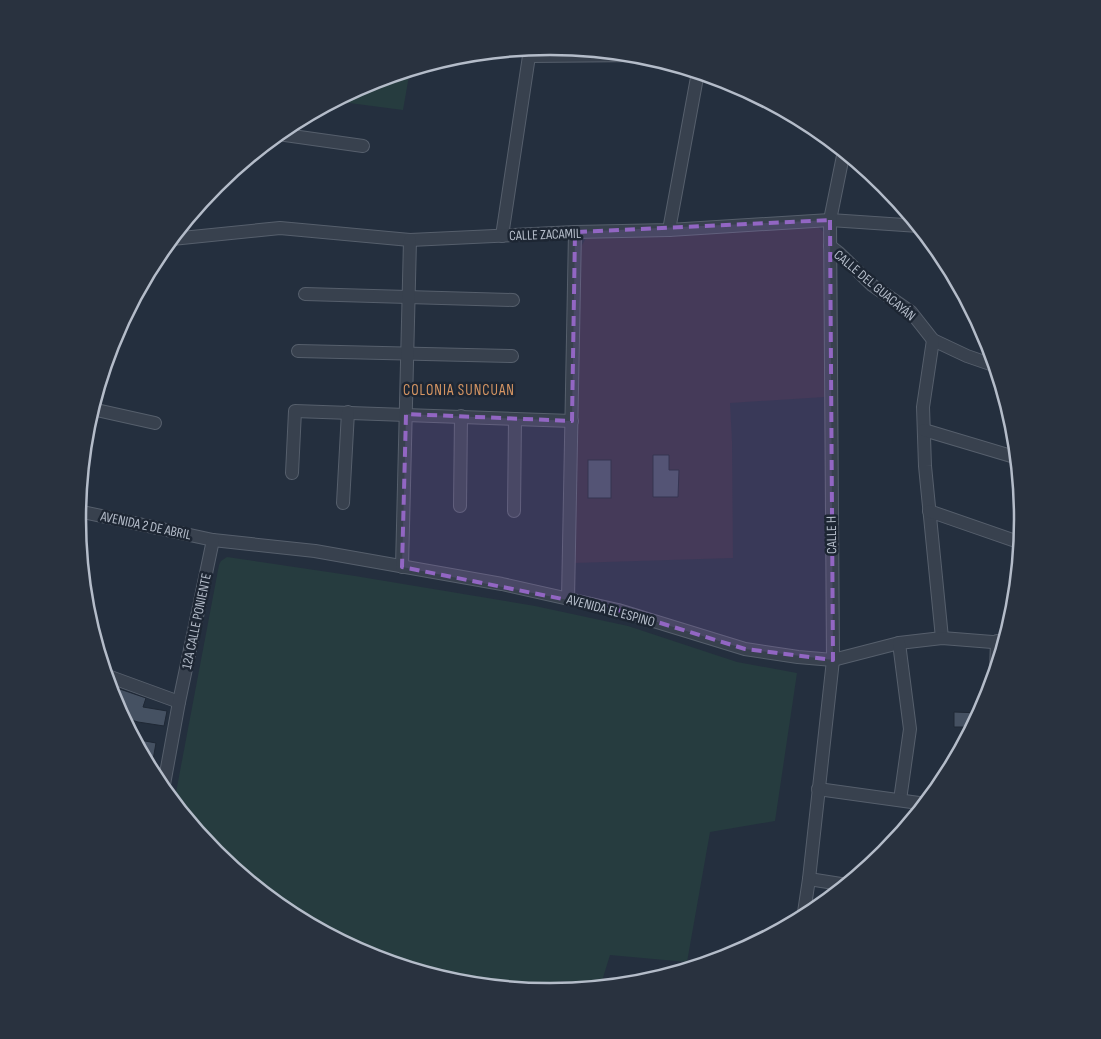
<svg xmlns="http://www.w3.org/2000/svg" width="1101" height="1039" font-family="'Sofia Sans Condensed',sans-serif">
	<rect width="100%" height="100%" fill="#242f3e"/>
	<polygon fill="#32303f" points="818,227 826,234 825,397 730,403 732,441 733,558 574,563 581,247 586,238"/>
	<g fill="#263c3f">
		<polygon points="410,70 403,110 334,101 370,82"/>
		<polygon points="227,557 355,576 535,606 628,626 737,662 797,673 775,821 710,832 687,962 610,955 601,984 560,981 558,992 550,993 458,984 369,957 287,913 216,854 174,803 219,565 221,561"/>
	</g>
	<g fill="#455162" stroke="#1f2835">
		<polygon points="653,455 669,455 669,470 679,470 678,497 653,497"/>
		<rect x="588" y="460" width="23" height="38"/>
		<polygon points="114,687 146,698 143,707 167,711 164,726 138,722 122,717 111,694"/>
		<polygon points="954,712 981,713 973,727 954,727"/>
		<polygon points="134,739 156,743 153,760 144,758"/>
	</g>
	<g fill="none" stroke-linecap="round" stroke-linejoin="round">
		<g stroke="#565f6c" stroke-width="14">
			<g id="minor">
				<polyline points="278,134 363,146"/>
				<polyline points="669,230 698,72"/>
				<polyline points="502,236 529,56 642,55"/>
				<polyline points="172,239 280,228 410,240 575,232 669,230 830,220 919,226"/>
				<polyline points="830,246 839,253 872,285 911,312 933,340 967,356 996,366"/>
				<polyline points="305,294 513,300"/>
				<polyline points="933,340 923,407 925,466 942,638"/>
				<polyline points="298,351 512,356"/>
				<polyline points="92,409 155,423"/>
				<polyline points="924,430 1018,458"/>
				<polyline points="292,473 295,411 572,421"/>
				<polyline points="343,503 348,412"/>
				<polyline points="460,506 461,416"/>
				<polyline points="78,511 213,540 315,551 502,584 618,610 745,649 798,657 833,660 899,643 942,638 1005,643"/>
				<polyline points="514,511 515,419"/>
				<polyline points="929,511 1021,543"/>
				<polyline points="402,567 410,240"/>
				<polyline points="568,599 575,232"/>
				<polyline points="899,643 910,729 900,800"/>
				<polyline points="996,672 997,641"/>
				<polyline points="105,675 179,702"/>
				<polyline points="818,789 926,804"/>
				<polyline points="163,790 179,702 213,540"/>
				<polyline points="809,879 847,885"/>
				<polyline points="803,919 809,879 833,660 830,220 844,151"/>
			</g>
		</g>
		<use href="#minor" stroke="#38414e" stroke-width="12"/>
	</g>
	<path fill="#9266c3" fill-opacity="0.2" stroke="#9266c3" stroke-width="4" stroke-dasharray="10 6" stroke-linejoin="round" d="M830,220l3,440 -88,-11 -127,-39 -216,-43 4,-153 166,7 3,-189z"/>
	<g text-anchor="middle" stroke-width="5" stroke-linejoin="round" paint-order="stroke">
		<g font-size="14" fill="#b4bcc9" stroke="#1d2633">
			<text transform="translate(545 234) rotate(-2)" y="5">CALLE ZACAMIL</text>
			<text transform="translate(875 285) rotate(40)" y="5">CALLE DEL GUACAYÁN</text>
			<text transform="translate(146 525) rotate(12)" y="5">AVENIDA 2 DE ABRIL</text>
			<text transform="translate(831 535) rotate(-91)" y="5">CALLE H</text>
			<text transform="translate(611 610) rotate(15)" y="5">AVENIDA EL ESPINO</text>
			<text transform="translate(196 621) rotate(-78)" y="5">12A CALLE PONIENTE</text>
		</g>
		<g font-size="15" letter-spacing="1" fill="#d59563" stroke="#1d2633">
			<text x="459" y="395">COLONIA SUNCUAN</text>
		</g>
	</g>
	<path d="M0 0H1101V1039H0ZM86 519a464 464 0 1 1 928 0a464 464 0 1 1-928 0Z" fill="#29323f" fill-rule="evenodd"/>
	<path fill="none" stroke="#b4bcc9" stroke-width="2.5" d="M86 519a464 464 0 1 1 928 0a464 464 0 1 1-928 0Z"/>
</svg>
